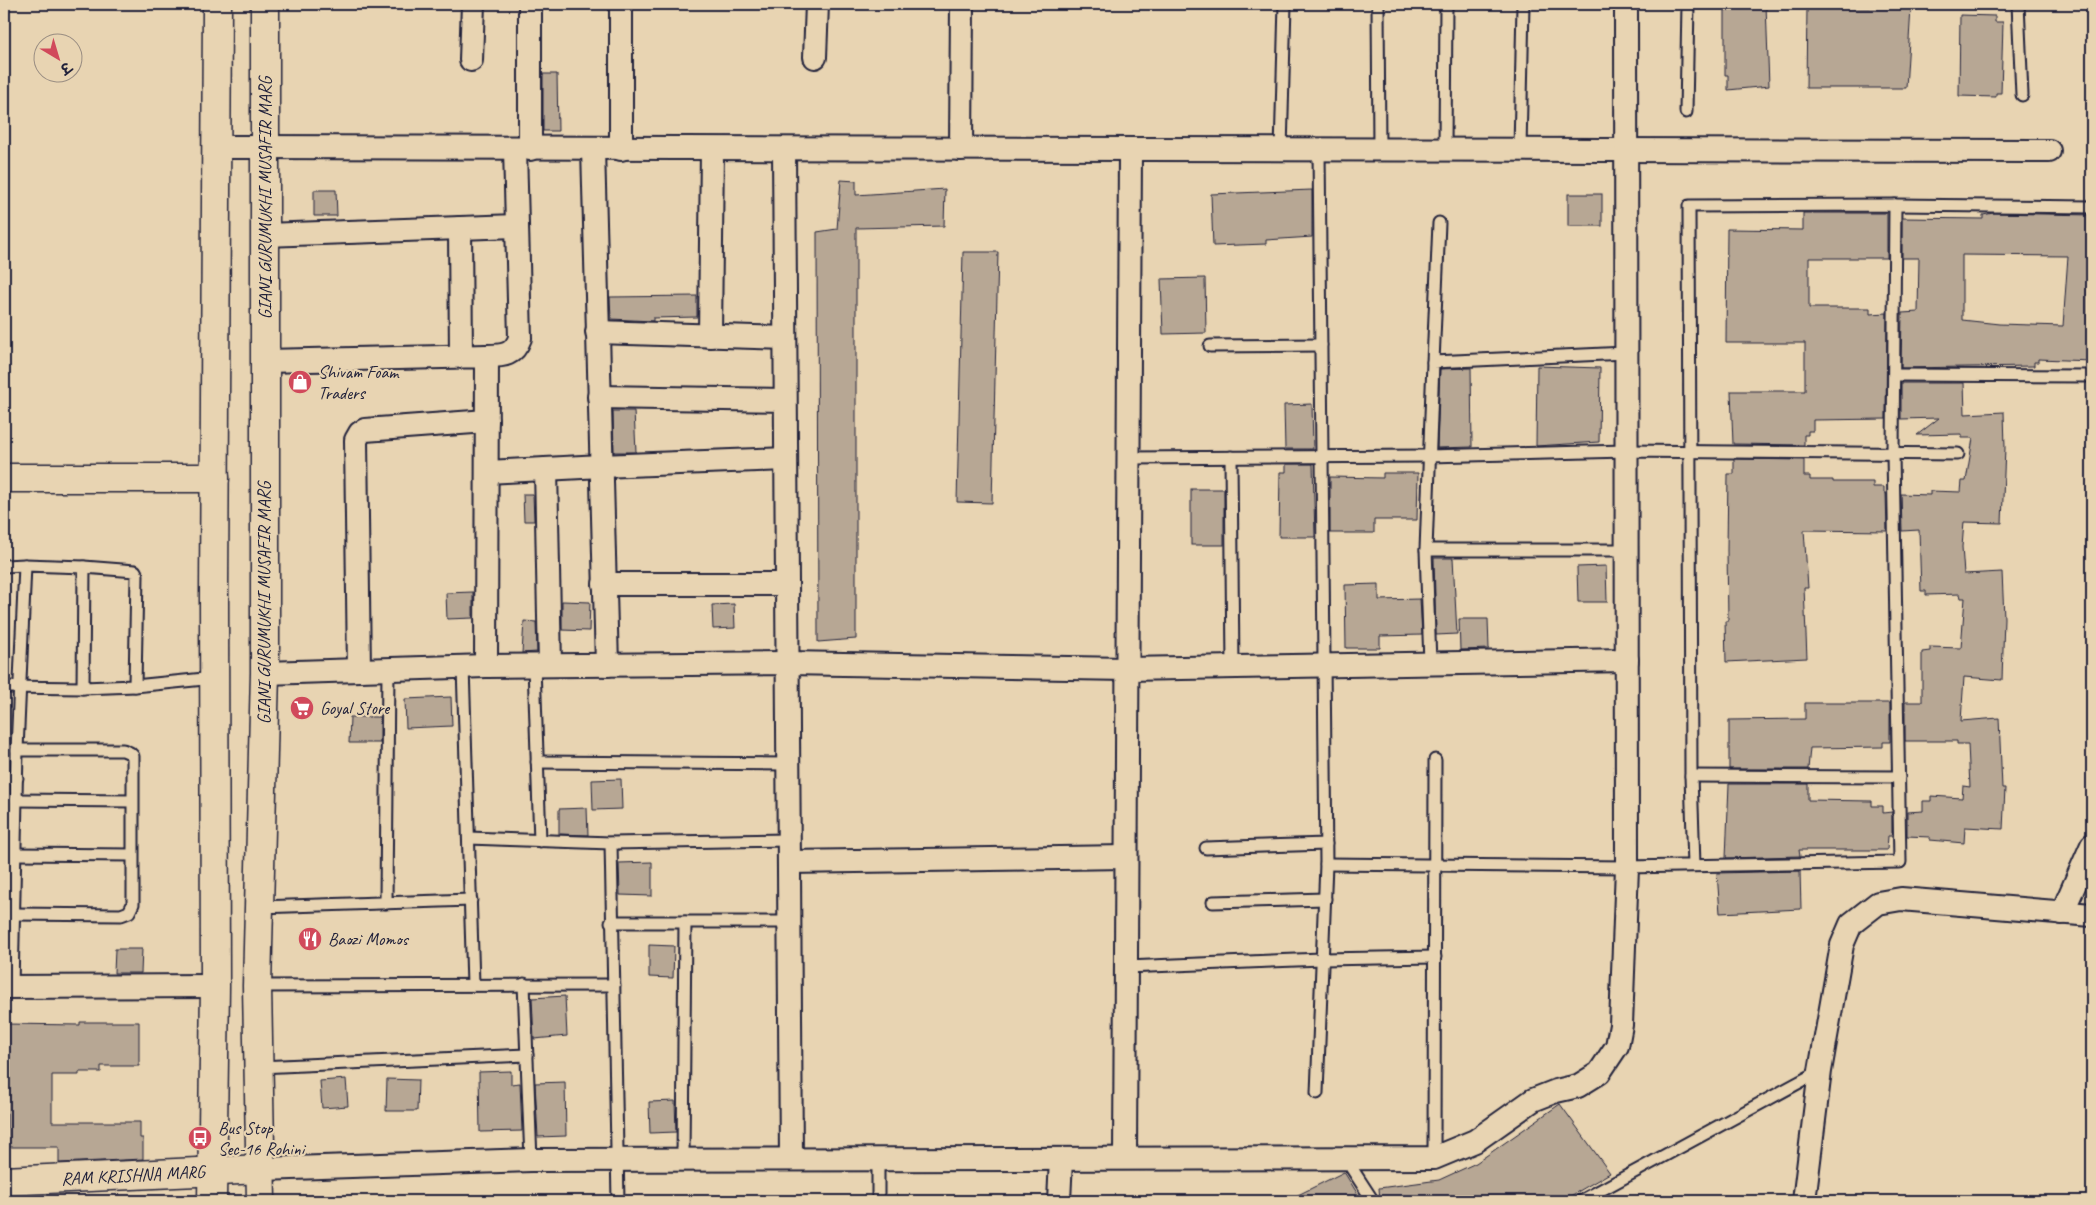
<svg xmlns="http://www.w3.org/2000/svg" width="2096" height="1205" font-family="Caveat,'Playpen Sans Deva',sans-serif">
	<rect width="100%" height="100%" fill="#e8d4b2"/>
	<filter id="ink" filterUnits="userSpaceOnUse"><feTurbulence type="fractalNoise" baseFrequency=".02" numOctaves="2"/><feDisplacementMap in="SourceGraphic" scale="10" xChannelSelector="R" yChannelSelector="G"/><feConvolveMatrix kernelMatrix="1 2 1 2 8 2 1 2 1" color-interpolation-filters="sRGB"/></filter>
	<g filter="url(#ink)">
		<g fill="#b7a794" stroke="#22223b" fill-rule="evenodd">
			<polygon points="1766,5 1769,86 1728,90 1728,75 1725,75 1725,7"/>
			<polygon points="1870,5 1911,8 1906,88 1806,88 1807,6 1870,7"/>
			<polygon points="1960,15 1995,16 1995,22 2003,22 2001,93 1996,93 1996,97 1959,96"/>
			<polygon points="543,74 557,74 558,131 543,131"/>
			<polygon points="841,180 856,181 856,195 945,189 944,226 856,228 856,639 818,642 817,232 837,229"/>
			<polygon points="314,190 336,190 337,216 314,216"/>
			<polygon points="1312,190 1312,237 1266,240 1266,244 1213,246 1211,194"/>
			<rect x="1568" y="194" width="34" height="32"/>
			<polygon points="1803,213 1887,213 1887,258 1809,258 1809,308 1870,308 1870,314 1887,313 1886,419 1813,420 1813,431 1808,431 1808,435 1804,435 1804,445 1733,444 1731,391 1805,391 1805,343 1726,343 1727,229 1803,230"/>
			<path d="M1993,213l99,2v146l-54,-2v3h-4v4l-133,2 1,-55 16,-1 1,-54h-17v-40l81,1v-4zM1962,255l106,1 -5,70 -64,-2 -37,-4z"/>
			<polygon points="963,252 998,252 992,503 957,502"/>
			<polygon points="1205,278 1206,333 1163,334 1161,279"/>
			<polygon points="697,296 697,317 653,318 653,321 611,319 610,297"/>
			<polygon points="1537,366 1600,368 1599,442 1536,446"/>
			<polygon points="1471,368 1472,447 1437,448 1440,369"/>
			<polygon points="1901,383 1964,383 1965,414 2004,412 2005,448 2002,523 1964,522 1962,547 1964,574 2002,572 2004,618 2002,680 1964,677 1961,721 1999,718 2002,788 2005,788 2003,829 1965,827 1964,843 1930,840 1930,837 1907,836 1907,812 1923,811 1923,801 1931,801 1931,796 1962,798 1963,786 1970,787 1968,744 1957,744 1957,741 1905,741 1905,702 1922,702 1922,652 1930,651 1930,647 1961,648 1965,598 1961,598 1960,594 1926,595 1926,591 1921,591 1919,530 1902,531 1901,494 1930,495 1930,491 1961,492 1962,481 1966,481 1973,438 1962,438 1962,434 1917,435 1939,418 1901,419"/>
			<polygon points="1312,404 1313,449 1285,449 1284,405"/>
			<polygon points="613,411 634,411 636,452 614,452"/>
			<polygon points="1734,459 1804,460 1804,476 1810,476 1810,480 1833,480 1833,482 1873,482 1873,487 1884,487 1884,493 1886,493 1887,531 1804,530 1808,588 1804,588 1807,658 1726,662 1725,621 1728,621 1727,550 1728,474 1734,474"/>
			<polygon points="1286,464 1313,464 1315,537 1279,537 1280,472 1286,472"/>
			<polygon points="1383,473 1418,473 1417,520 1374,520 1374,533 1330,533 1330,477 1383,478"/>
			<rect x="1191" y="489" width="33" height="56"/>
			<polygon points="523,494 533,494 534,521 524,521"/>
			<polygon points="1434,558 1453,558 1457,634 1436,635"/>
			<polygon points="1606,566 1607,602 1578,602 1577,567"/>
			<polygon points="1379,584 1379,600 1420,599 1422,635 1380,636 1380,648 1346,648 1345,585"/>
			<polygon points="473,592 473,618 447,619 446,593"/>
			<polygon points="562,601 590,602 589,631 562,630"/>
			<polygon points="734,604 735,628 713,629 712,605"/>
			<polygon points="1459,619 1488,619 1489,649 1460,650"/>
			<polygon points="524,621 536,622 537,652 522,653"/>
			<polygon points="451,697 452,726 406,728 405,699"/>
			<polygon points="1805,703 1890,703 1890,742 1883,742 1883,747 1810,748 1808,769 1729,769 1729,720 1805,719"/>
			<polygon points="350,717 380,717 380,743 349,743"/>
			<polygon points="621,779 622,809 593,810 592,780"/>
			<polygon points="1729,784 1808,784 1808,800 1872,801 1872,806 1883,806 1883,813 1892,812 1892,836 1888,836 1887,850 1799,850 1800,856 1726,858"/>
			<polygon points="587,808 588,835 559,834 559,809"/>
			<polygon points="652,862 652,896 620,895 619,863"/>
			<polygon points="1800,871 1801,909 1720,913 1717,873"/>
			<polygon points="649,945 674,946 673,978 649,977"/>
			<polygon points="115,949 142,949 141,973 114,973"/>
			<polygon points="565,996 567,1036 534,1039 532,998"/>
			<polygon points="80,1022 139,1022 139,1066 101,1066 101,1072 79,1072 79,1075 52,1075 52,1122 140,1122 140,1138 143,1138 143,1159 59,1163 59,1147 7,1147 7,1113 5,1113 5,1024 80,1025"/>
			<polygon points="511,1071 511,1084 520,1083 522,1131 480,1132 479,1072"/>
			<polygon points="346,1079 348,1106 322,1108 320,1081"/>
			<polygon points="387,1079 418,1080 417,1111 386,1111"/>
			<polygon points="565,1082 566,1136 538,1137 535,1083"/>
			<polygon points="675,1101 676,1132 650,1133 649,1102"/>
			<polygon points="1560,1104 1610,1173 1562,1201 1380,1201 1379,1188 1439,1180 1476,1163"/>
			<polygon points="1344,1172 1362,1201 1286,1201"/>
		</g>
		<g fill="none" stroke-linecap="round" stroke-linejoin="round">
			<g stroke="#22223b" stroke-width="15">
				<g id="lane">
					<polyline points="1378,4 1379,150"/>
					<polyline points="2018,4 2022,95"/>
					<polyline points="1686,112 1688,4"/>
					<polyline points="1445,149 1446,4"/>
					<polyline points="1281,150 1285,4"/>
					<polyline points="1520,150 1523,4"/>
					<polyline points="1895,205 2092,207"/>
					<polyline points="1210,346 1321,345"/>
					<polyline points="1433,362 1439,223"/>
					<polyline points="1895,375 2092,376"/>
					<polyline points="1231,457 1233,667"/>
					<polyline points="1128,458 1428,456 1626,451 1958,454"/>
					<polyline points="1426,550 1626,550"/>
					<polyline points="4,566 25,565"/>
					<polyline points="1430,663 1426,550 1433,362 1626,353"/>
					<polyline points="534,666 540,841"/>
					<polyline points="463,667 473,984"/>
					<polyline points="4,687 83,688 135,686 214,678"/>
					<polyline points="83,688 84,567"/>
					<polyline points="537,762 788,764"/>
					<polyline points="1691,776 1899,777"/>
					<polyline points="4,778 17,778"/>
					<polyline points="16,800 132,801"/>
					<polyline points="469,838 611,843 789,840"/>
					<polyline points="611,843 618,1201"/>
					<polyline points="1206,848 1326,844"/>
					<polyline points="15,854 132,855"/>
					<polyline points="1326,864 1627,867 1900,862 1893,453 1895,205 1689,206 1691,776 1694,865"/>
					<polyline points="1213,902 1325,899"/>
					<polyline points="386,903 388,669"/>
					<polyline points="259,907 471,900"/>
					<polyline points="14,914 121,915 129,912 133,904 133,756 130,753 123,750 17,750"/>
					<polyline points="611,922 790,922"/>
					<polyline points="1126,967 1322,959 1435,957"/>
					<polyline points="524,984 531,1160"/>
					<polyline points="257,986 614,985"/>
					<polyline points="12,987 17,750 25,565 84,567 135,571 137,575 135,686"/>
					<polyline points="259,1067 527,1055"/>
					<polyline points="1317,1093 1326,864 1319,150"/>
					<polyline points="1345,1158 1373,1201"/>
					<polyline points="1434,1158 1435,760"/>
					<polyline points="683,1159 685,922"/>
					<polyline points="878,1159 878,1201"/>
					<polyline points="1581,1201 1820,1071"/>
				</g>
			</g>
			<g stroke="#22223b" stroke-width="26">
				<g id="street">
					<polyline points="530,4 530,149"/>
					<polyline points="621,4 621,149"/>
					<polyline points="815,57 817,4"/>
					<polyline points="471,60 473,4"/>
					<polyline points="216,147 2049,151"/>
					<polyline points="593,149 607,665"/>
					<polyline points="784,149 791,1159"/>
					<polyline points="961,149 962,4"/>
					<polyline points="460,228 461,356"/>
					<polyline points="265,235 516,226"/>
					<polyline points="597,332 785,338"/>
					<polyline points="710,336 712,149"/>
					<path d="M487,356c17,0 27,-1 33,-18l-5,-189"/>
					<polyline points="265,361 487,356 486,666"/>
					<polyline points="599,397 785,400"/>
					<polyline points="546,469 550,665"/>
					<polyline points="487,472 601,466 786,459"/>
					<polyline points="604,584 787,584"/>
					<polyline points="359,670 356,440 360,433 365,430 487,421"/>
					<polyline points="265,673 486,666 788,663 1127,669 1627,660"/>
					<polyline points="789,862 1126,857"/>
					<polyline points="2062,913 2092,845"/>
					<polyline points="4,987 215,986"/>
					<polyline points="1125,1158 1130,149"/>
					<polyline points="262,1169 531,1160 1434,1158 1475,1141 1533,1100 1556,1091 1578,1086 1599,1073 1617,1046 1621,1025 1627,867 1626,4"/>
					<polyline points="1059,1201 1061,1159"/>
					<polyline points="1804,1201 1820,1071 1842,945 1851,924 1878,903 1901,899 2092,915"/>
				</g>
			</g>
			<g stroke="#22223b" stroke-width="31">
				<g id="secondary">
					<polyline points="4,478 215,478"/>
					<polyline points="4,1181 262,1169"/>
					<polyline points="212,1201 215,986 214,597 217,4"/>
					<polyline points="261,1201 257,986 265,673 265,4"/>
				</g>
			</g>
			<use href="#lane" stroke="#e8d4b2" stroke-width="11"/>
			<use href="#street" stroke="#e8d4b2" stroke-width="22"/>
			<use href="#secondary" stroke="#e8d4b2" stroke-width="28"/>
		</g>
	</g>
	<defs>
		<g id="shop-disc" transform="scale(1.25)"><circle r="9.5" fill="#d1495b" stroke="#e8d4b2"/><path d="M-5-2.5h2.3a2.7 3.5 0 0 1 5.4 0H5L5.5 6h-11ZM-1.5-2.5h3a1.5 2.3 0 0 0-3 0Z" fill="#fff"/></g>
		<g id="supermarket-disc" transform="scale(1.25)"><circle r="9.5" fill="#d1495b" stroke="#e8d4b2"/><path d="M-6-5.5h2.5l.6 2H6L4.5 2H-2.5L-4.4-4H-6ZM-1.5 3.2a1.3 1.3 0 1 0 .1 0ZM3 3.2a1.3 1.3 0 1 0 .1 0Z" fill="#fff"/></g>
		<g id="restaurant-disc" transform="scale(1.25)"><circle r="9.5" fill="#d1495b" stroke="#e8d4b2"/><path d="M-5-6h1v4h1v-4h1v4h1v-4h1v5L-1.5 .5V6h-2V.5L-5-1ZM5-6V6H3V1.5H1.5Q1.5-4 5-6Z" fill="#fff"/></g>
		<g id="bus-disc" transform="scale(1.25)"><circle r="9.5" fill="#d1495b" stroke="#e8d4b2"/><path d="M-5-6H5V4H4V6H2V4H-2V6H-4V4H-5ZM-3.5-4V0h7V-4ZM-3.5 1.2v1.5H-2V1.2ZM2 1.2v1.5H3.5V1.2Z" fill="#fff"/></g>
	</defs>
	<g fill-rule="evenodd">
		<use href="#shop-disc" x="300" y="382"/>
		<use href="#supermarket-disc" x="302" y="708"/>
		<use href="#restaurant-disc" x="310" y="939"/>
		<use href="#bus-disc" x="200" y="1138"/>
	</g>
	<g text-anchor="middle" stroke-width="4.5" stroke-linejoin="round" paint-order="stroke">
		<g font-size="18" fill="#22223b" stroke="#e8d4b2">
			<text transform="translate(265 198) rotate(-90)" y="6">GIANI GURUMUKHI MUSAFIR MARG</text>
			<text transform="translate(264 603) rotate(-90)" y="6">GIANI GURUMUKHI MUSAFIR MARG</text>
			<text transform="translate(133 1175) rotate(-3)" y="6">RAM KRISHNA MARG</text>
		</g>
		<g font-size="18" fill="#22223b" stroke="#e8d4b2" text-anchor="start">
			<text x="318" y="378">Shivam Foam<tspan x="318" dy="21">Traders</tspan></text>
			<text x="320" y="714">Goyal Store</text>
			<text x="328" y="945">Baozi Momos</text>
			<text x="218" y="1134">Bus Stop<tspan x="218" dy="21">Sec-16 Rohini</tspan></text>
		</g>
	</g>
	<rect width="2096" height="1205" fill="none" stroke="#e8d4b2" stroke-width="20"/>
	<rect x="10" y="10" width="2076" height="1185" fill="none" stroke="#22223b" stroke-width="2" filter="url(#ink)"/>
	<g transform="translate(58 58) rotate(142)"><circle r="24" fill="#e8d4b2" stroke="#998d82"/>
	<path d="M0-4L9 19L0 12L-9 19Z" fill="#d1495b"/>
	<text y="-8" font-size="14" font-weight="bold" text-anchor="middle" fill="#22223b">उ</text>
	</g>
</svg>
